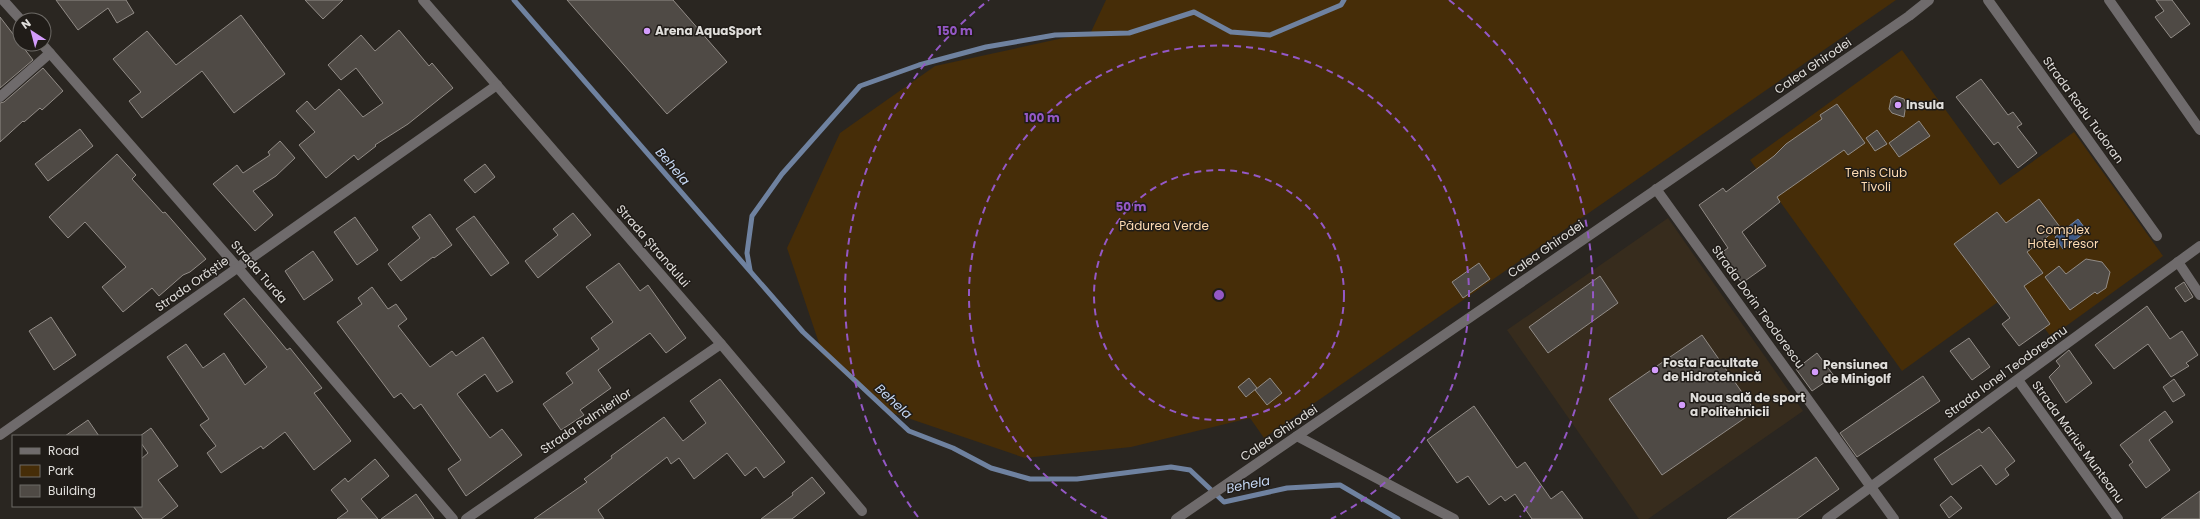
<svg xmlns="http://www.w3.org/2000/svg" width="2200" height="519" font-family="Poppins,sans-serif">
	<rect width="100%" height="100%" fill="#2a2621"/>
	<polygon fill="#372c1d" points="1668,218 1803,411 1648,519 1639,519 1507,330"/>
	<g fill="#462d08">
		<polygon points="1106,0 1896,0 1264,438 1250,418 1131,447 1025,458 884,410 823,355 787,248 840,133 935,66 1091,32"/>
		<polygon points="1902,50 2000,185 2074,132 2163,256 2051,337 2016,289 1902,371 1750,160"/>
	</g>
	<polygon fill="#3f5a87" stroke="#6f82a0" points="2078,219 2087,231 2063,249 2055,237"/>
	<g fill="none" stroke-linecap="round" stroke-linejoin="round">
		<g stroke="#6f82a0" stroke-width="5">
			<polyline points="514,0 803,332 909,431 953,448 991,468 1030,479 1077,479 1171,467 1190,470 1224,502 1287,488 1340,485 1398,519"/>
			<polyline points="750,270 747,253 752,216 782,174 860,86 919,65 986,47 1055,35 1129,33 1194,12 1231,32 1270,35 1341,5 1344,0"/>
		</g>
	</g>
	<g fill="#4f4a45" stroke="#928c87">
		<polygon points="56,0 126,0 134,13 117,23 108,8 78,30"/>
		<polygon points="305,0 343,0 323,19"/>
		<polygon points="567,0 673,0 727,62 667,114"/>
		<polygon points="2156,0 2172,0 2190,24 2171,38 2155,17 2164,11"/>
		<polygon points="241,15 285,74 234,113 202,71 142,118 129,101 141,92 113,59 147,31 176,65"/>
		<polygon points="0,17 33,60 0,88"/>
		<polygon points="399,30 429,66 432,63 453,88 408,124 375,145 376,146 358,160 354,155 326,178 299,145 315,132 296,111 307,101 315,110 339,89 363,117 383,103 356,68 341,80 328,65 361,35 375,51"/>
		<polygon points="43,68 63,91 42,110 40,108 24,122 23,121 0,142 0,103 4,102"/>
		<polygon points="1981,79 2008,115 2013,112 2022,124 2017,127 2037,153 2018,168 1998,142 1994,145 1956,97"/>
		<polygon points="1895,96 1904,99 1906,104 1904,117 1892,113 1889,109 1891,99"/>
		<polygon points="1837,104 1865,143 1848,155 1844,150 1777,197 1780,202 1742,232 1766,266 1742,283 1721,253 1728,248 1699,205 1723,188 1726,192 1774,156 1786,144 1822,119 1820,115"/>
		<polygon points="1919,121 1930,136 1899,157 1889,143"/>
		<polygon points="80,129 93,146 48,181 35,164"/>
		<polygon points="1877,130 1887,144 1875,151 1866,138"/>
		<polygon points="280,141 295,158 276,176 253,191 273,215 255,231 213,184 237,165 243,173 270,155 268,152"/>
		<polygon points="117,154 136,175 132,179 163,213 165,212 206,259 190,272 183,275 159,296 152,288 123,312 102,287 126,267 85,222 68,238 49,217"/>
		<polygon points="485,164 495,177 475,193 464,180"/>
		<polygon points="2039,199 2060,227 2027,252 2043,273 2024,286 2050,324 2019,346 2002,324 2010,318 1954,244 1997,212 2006,223"/>
		<polygon points="573,213 591,235 538,278 525,261 558,235 553,229"/>
		<polygon points="430,214 452,245 434,258 433,257 401,281 388,264 420,238 412,227"/>
		<polygon points="474,216 509,263 491,276 456,229"/>
		<polygon points="355,217 378,250 357,265 334,232"/>
		<polygon points="313,251 333,280 304,300 285,271"/>
		<polygon points="2086,259 2102,262 2110,272 2106,288 2097,294 2095,292 2070,310 2045,277 2059,266 2066,274"/>
		<polygon points="619,263 640,291 648,285 686,338 666,353 650,333 598,370 611,388 580,410 584,415 561,430 543,404 573,383 566,373 599,349 591,338 613,322 586,287"/>
		<polygon points="1479,263 1490,279 1463,298 1452,282"/>
		<polygon points="1600,276 1618,303 1548,353 1529,327"/>
		<polygon points="2184,282 2193,297 2185,302 2175,288"/>
		<polygon points="372,287 388,309 396,304 407,319 398,326 430,367 452,351 456,356 483,337 513,382 497,392 485,374 457,394 490,438 502,429 522,455 466,496 448,469 461,460 421,404 414,409 401,393 394,398 337,322 362,304 358,298"/>
		<polygon points="244,298 287,350 290,348 322,388 314,393 351,441 314,470 285,432 263,449 261,446 221,473 207,453 216,446 200,425 209,419 167,357 186,344 203,368 224,353 245,385 267,367 224,314"/>
		<polygon points="2147,306 2170,339 2182,331 2198,355 2186,363 2189,366 2171,377 2148,344 2114,369 2095,345"/>
		<polygon points="51,317 76,355 54,370 29,331"/>
		<polygon points="1702,335 1755,411 1662,475 1609,399"/>
		<polygon points="1969,338 1990,367 1972,380 1950,351"/>
		<polygon points="2069,350 2092,383 2066,403 2049,377 2060,366 2056,361"/>
		<polygon points="1817,353 1834,376 1812,391 1796,369"/>
		<polygon points="1923,376 1940,401 1857,457 1840,433"/>
		<polygon points="1249,378 1257,388 1246,397 1238,387"/>
		<polygon points="1270,378 1282,393 1267,405 1255,390"/>
		<polygon points="720,379 785,462 764,478 756,467 745,476 727,453 694,479 679,458 671,464 667,457 598,510 604,519 534,519 587,482 584,479 612,458 611,456 664,417 683,441 706,423 690,401"/>
		<polygon points="2174,379 2185,395 2173,402 2163,387"/>
		<polygon points="1474,406 1517,468 1525,462 1551,499 1562,491 1583,519 1532,519 1515,494 1505,501 1501,496 1489,505 1468,476 1457,483 1427,440"/>
		<polygon points="2165,411 2173,422 2149,440 2170,470 2146,488 2129,465 2133,462 2120,445"/>
		<polygon points="88,420 99,436 65,436"/>
		<polygon points="1989,427 2015,461 2005,469 2009,475 1996,485 1981,465 1952,485 1934,459 1979,429 1982,433"/>
		<polygon points="151,428 178,466 158,480 178,506 161,519 143,519 133,506 141,506 141,459 148,453 141,443 140,436"/>
		<polygon points="1816,457 1839,489 1797,519 1727,519"/>
		<polygon points="375,459 389,476 361,499 378,519 337,519 348,511 331,490 345,478 348,482"/>
		<polygon points="812,477 825,493 792,519 761,519 793,495 792,493"/>
		<polygon points="2200,491 2200,519 2161,519"/>
		<polygon points="416,494 434,519 381,519"/>
		<polygon points="1951,496 1962,508 1949,518 1940,505"/>
	</g>
	<g fill="none" stroke-linecap="round" stroke-linejoin="round">
		<g stroke="#6f6b6c" stroke-width="10">
			<polyline points="3,0 21,20"/>
			<polyline points="423,0 721,344 862,511"/>
			<polyline points="1988,0 2157,236"/>
			<polyline points="2109,0 2200,130"/>
			<polyline points="42,44 238,268 453,519"/>
			<polyline points="0,97 50,53"/>
			<polyline points="1656,189 1894,519"/>
			<polyline points="2178,262 2200,295"/>
			<polyline points="2018,380 2118,519"/>
			<polyline points="0,435 497,85"/>
			<polyline points="1297,436 1454,519"/>
			<polyline points="466,519 721,344"/>
			<polyline points="1176,519 1909,16 1929,0"/>
			<polyline points="1827,519 2200,246"/>
		</g>
	</g>
	<g fill="none" stroke="#9458c6" stroke-width="2" stroke-dasharray="7 5">
		<circle cx="1219" cy="295" r="125"/>
		<path d="M1107 519A250 250 0 1 1 1331 519"/>
		<path d="M918 517A374 374 0 0 1 989 0M1449 0A374 374 0 0 1 1520 517"/>
	</g>
	<g fill="#d39cfc" stroke="#201c18" stroke-width="1.5">
		<circle cx="647" cy="31" r="4"/>
		<circle cx="1898" cy="105" r="4"/>
		<circle cx="1655" cy="370" r="4"/>
		<circle cx="1815" cy="372" r="4"/>
		<circle cx="1682" cy="405" r="4"/>
	</g>
	<g text-anchor="middle" stroke-width="3" stroke-linejoin="round" paint-order="stroke">
		<g font-size="12" font-weight="bold" fill="#e0dedb" stroke="#201c18" text-anchor="start">
			<text x="655" y="35">Arena AquaSport</text>
			<text x="1906" y="109">Insula</text>
			<text x="1663" y="367">Fosta Facultate<tspan x="1663" dy="14">de Hidrotehnică</tspan></text>
			<text x="1823" y="369">Pensiunea<tspan x="1823" dy="14">de Minigolf</tspan></text>
			<text x="1690" y="402">Noua sală de sport<tspan x="1690" dy="14">a Politehnicii</tspan></text>
		</g>
		<g font-size="12" fill="#e0dedb" stroke="#201c18">
			<text transform="translate(1813 66) rotate(-34)" y="4">Calea Ghirodei</text>
			<text transform="translate(2083 110) rotate(54)" y="4">Strada Radu Tudoran</text>
			<text transform="translate(653 246) rotate(49)" y="4">Strada Ștrandului</text>
			<text transform="translate(1546 249) rotate(-35)" y="4">Calea Ghirodei</text>
			<text transform="translate(259 272) rotate(49)" y="4">Strada Turda</text>
			<text transform="translate(192 284) rotate(-35)" y="4">Strada Orăștie</text>
			<text transform="translate(1758 307) rotate(54)" y="4">Strada Dorin Teodorescu</text>
			<text transform="translate(2006 372) rotate(-36)" y="4">Strada Ionel Teodoreanu</text>
			<text transform="translate(586 421) rotate(-34)" y="4">Strada Palmierilor</text>
			<text transform="translate(1279 433) rotate(-34)" y="4">Calea Ghirodei</text>
			<text transform="translate(2078 442) rotate(54)" y="4">Strada Marius Munteanu</text>
		</g>
		<g font-size="12" fill="#fedbb2" stroke="#201c18">
			<text x="1876" y="177">Tenis Club<tspan x="1876" dy="14">Tivoli</tspan></text>
			<text x="1164" y="230">Pădurea Verde</text>
			<text x="2063" y="234">Complex<tspan x="2063" dy="14">Hotel Tresor</tspan></text>
		</g>
		<g font-size="13" font-style="italic" fill="#c4d6f2" stroke="#201c18">
			<text transform="translate(673 166) rotate(49)" y="5">Behela</text>
			<text transform="translate(894 401) rotate(43)" y="5">Behela</text>
			<text transform="translate(1248 484) rotate(-11)" y="5">Behela</text>
		</g>
	</g>
	<circle cx="1219" cy="295" r="6" fill="#9458c6" stroke="#201c18" stroke-width="2"/>
	<g font-size="12" text-anchor="middle" font-weight="bold" fill="#9458c6" stroke="#201c18" stroke-width="3" stroke-linejoin="round" paint-order="stroke">
		<text x="955" y="35">150 m</text>
		<text x="1042" y="122">100 m</text>
		<text x="1131" y="211">50 m</text>
	</g>
	<rect x="12" y="435" width="130" height="72" fill="#201c18" stroke="#6d6a66"/>
	<rect x="20" y="448" width="20" height="6" fill="#6f6b6c" stroke="#6d6a66"/>
	<text x="48" y="455" font-size="12" fill="#e0dedb">Road</text>
	<rect x="20" y="465" width="20" height="12" fill="#462d08" stroke="#6d6a66"/>
	<text x="48" y="475" font-size="12" fill="#e0dedb">Park</text>
	<rect x="20" y="485" width="20" height="12" fill="#4f4a45" stroke="#6d6a66"/>
	<text x="48" y="495" font-size="12" fill="#e0dedb">Building</text>
	<g transform="translate(32 32) rotate(324)"><circle r="19" fill="#201c18" stroke="#6d6a66"/>
	<path d="M0-3L7 15L0 10L-7 15Z" fill="#d39cfc"/>
	<text y="-6" font-size="11" font-weight="bold" text-anchor="middle" fill="#e0dedb">N</text>
	</g>
</svg>
